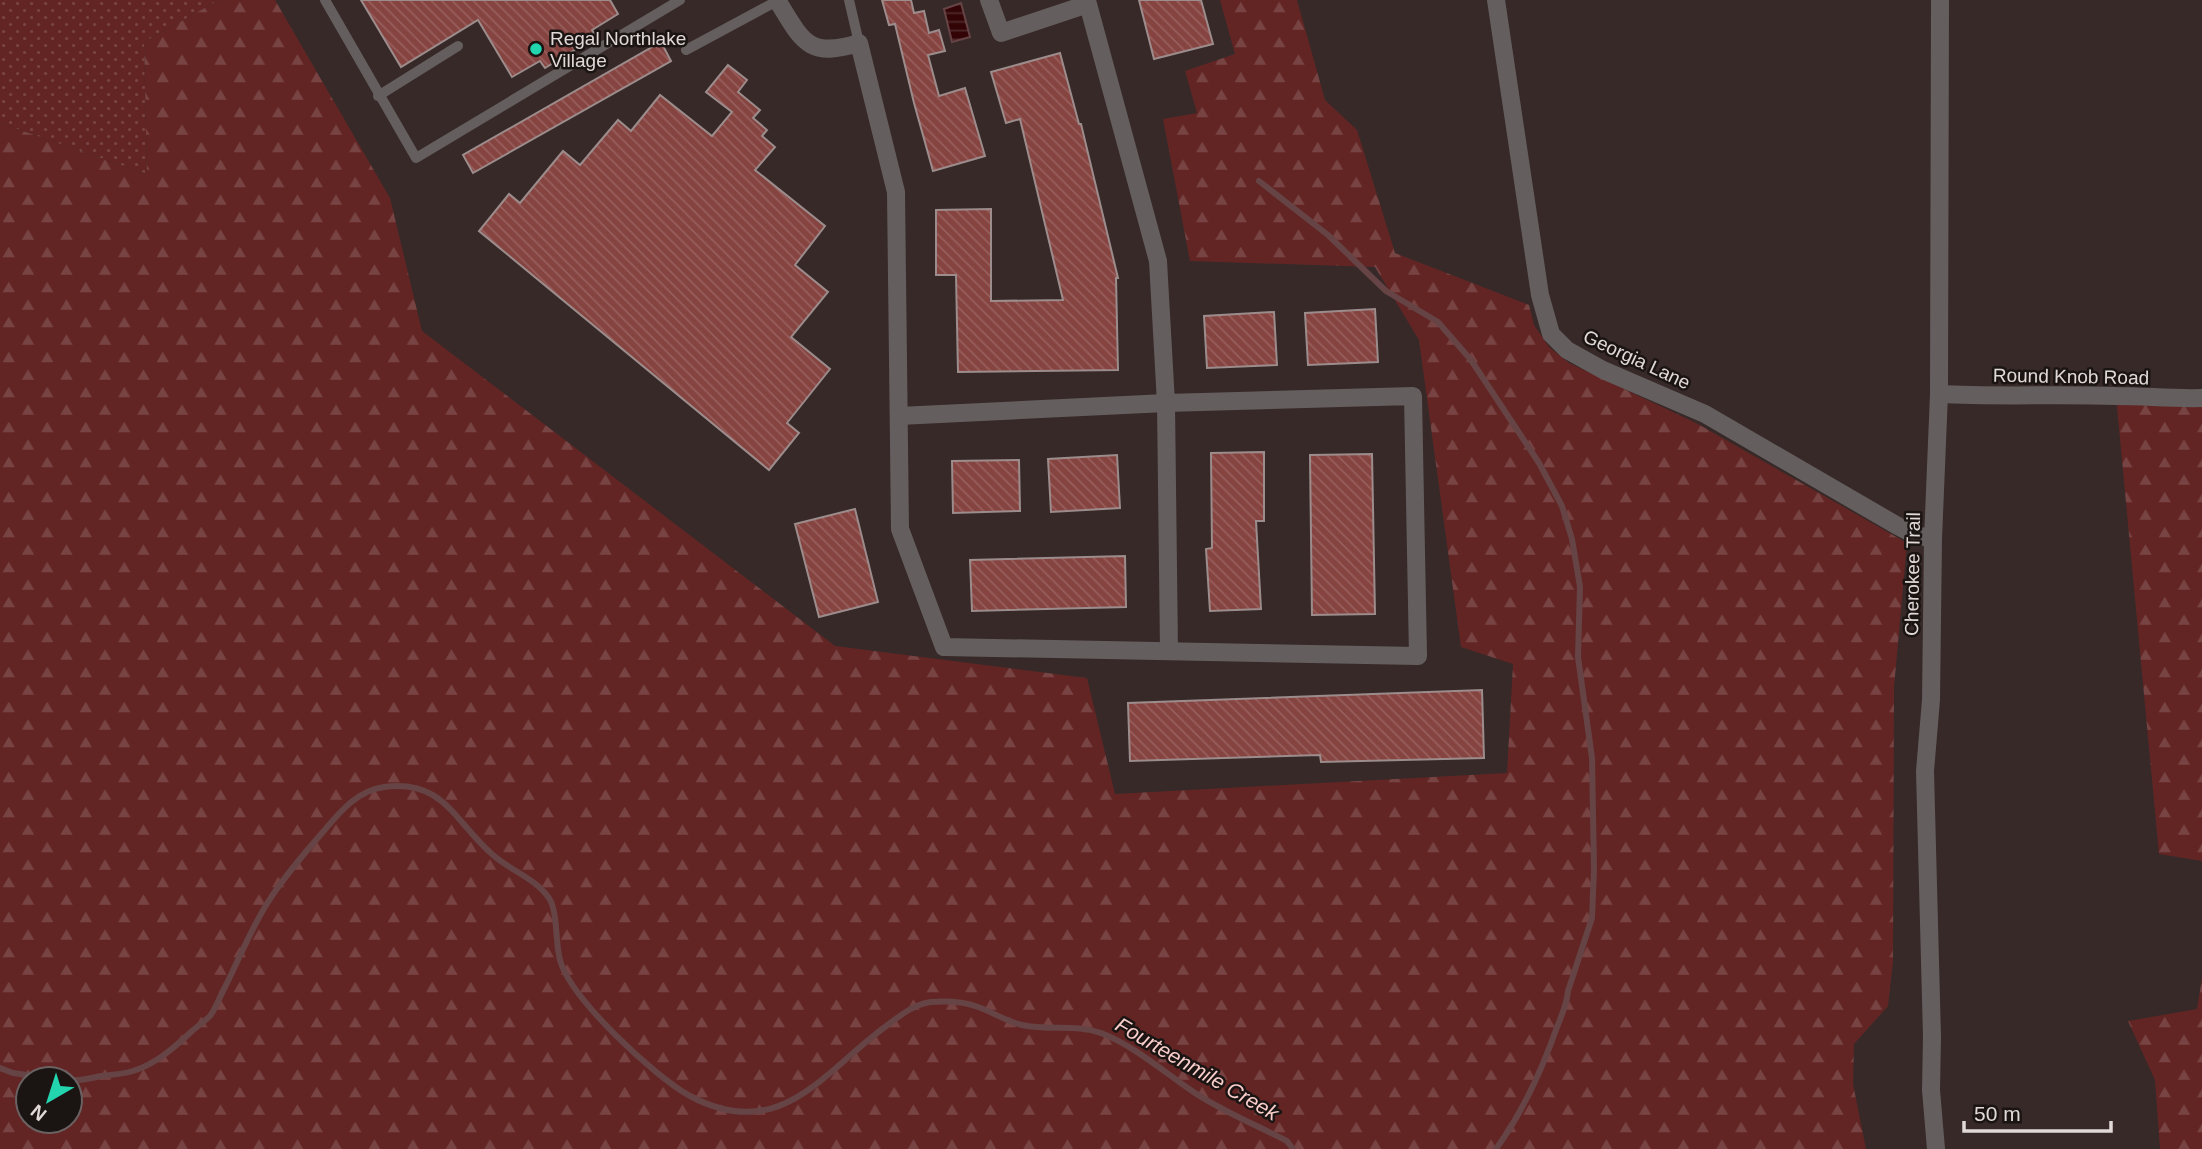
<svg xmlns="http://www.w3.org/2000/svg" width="2202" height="1149" font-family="Arial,sans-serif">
	<defs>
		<pattern id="green-dots" width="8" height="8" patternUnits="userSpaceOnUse" patternTransform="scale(1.75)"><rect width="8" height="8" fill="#622524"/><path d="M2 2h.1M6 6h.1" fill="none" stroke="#784443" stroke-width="1.8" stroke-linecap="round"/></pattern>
		<pattern id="forest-firs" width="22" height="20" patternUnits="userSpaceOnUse" patternTransform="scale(1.75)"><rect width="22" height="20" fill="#622524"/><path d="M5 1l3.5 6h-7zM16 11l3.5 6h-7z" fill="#784443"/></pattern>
		<pattern id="water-rules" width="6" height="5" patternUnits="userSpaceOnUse" patternTransform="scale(1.75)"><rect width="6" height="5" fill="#320406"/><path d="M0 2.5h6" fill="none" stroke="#4f282a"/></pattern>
		<pattern id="building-back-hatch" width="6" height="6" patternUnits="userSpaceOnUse" patternTransform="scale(1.75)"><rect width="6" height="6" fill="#864441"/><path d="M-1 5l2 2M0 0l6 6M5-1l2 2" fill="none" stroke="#975e5c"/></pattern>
	</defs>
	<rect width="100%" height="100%" fill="#362928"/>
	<polygon fill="url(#green-dots)" points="0,0 219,0 144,42 147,174 0,123"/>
	<g fill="url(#forest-firs)" fill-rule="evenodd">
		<path d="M219,0h56l115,198 32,133 413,315 252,32 28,116 392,-21 6,-109 -52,-17 -42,-307 -44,-73 -185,-6 -27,-142 34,-6 -12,-42 50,-17 -15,-54h77l28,100 32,30 38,123 134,52 5,20 15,22 20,16 127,60 211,120 -13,144 -1,274 -5,45 -34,38 -1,40 13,65h-1866v-1026l147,51 -3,-132zM28,1079h42v42h-42z"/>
		<polygon points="2116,396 2202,398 2202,861 2159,854"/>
		<polygon points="2202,978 2202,1149 2160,1149 2155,1080 2128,1021 2197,1009"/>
	</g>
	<polygon fill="url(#water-rules)" stroke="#664445" stroke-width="2" points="961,3 970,37 952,42 944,9"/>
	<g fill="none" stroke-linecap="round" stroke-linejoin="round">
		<g stroke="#664445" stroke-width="6">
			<path d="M1259,181l69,54 58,56 52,31 33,38 68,103 23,43 10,33 8,48 -2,70 14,101 2,111 -2,49 -24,73c-1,13 -6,24 -11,36 -15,43 -35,86 -61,122"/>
			<polyline points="0,1068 13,1073 54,1079"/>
			<path d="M70,1080c11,1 21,-2 31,-4 11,-1 22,-2 32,-5 23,-7 42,-24 59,-40 6,-5 13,-10 18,-15 6,-8 10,-20 15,-29 14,-28 26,-58 43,-85 15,-24 35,-47 54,-69 17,-20 34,-42 62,-46 61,-8 71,36 109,68 18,16 42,23 56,43 9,14 6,44 11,62 10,38 95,117 130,136 92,49 134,-26 199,-72 13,-10 26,-20 42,-22 16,-1 32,-1 47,5 15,5 29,15 44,18 27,6 53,-1 79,8 34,13 64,40 94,60 29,19 61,32 92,48l6,8"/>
		</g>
	</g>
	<g fill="url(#building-back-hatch)" stroke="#9c8c8b" stroke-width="2">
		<polygon points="361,0 610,0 618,14 592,30 596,37 545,68 540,61 512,77 478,20 401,67"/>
		<polygon points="882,0 911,0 914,13 924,11 929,33 939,30 945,51 928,55 939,96 965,88 985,156 933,171 914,103 895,24 889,25"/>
		<polygon points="1139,0 1201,0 1213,44 1154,59"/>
		<polygon points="661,42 671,61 473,173 463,155"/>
		<polygon points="1060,53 1079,124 1081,124 1118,278 1116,278 1118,370 958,372 956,275 936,275 936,210 991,209 991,301 1063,300 1020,119 1006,123 991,72"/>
		<polygon points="728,65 747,80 738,92 760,110 753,118 767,130 762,136 775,147 755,170 825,226 795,265 828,292 791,337 830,369 787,423 799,433 769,470 479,231 509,194 520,203 563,151 580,165 618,120 631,131 660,95 712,136 732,112 706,92"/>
		<polygon points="1375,309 1378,362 1308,365 1305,313"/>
		<polygon points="1274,312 1277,365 1207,368 1204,316"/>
		<polygon points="1264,452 1264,521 1256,521 1261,609 1210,611 1206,549 1212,548 1211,453"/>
		<polygon points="1372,454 1375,614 1312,615 1310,455"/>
		<polygon points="1117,455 1120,508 1051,512 1048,459"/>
		<polygon points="1019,460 1020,511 953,513 952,461"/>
		<polygon points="855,509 878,602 819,617 795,524"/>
		<polygon points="1125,556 1126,607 972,611 970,560"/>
		<polygon points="1482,690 1484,758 1321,762 1320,755 1130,761 1128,703"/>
	</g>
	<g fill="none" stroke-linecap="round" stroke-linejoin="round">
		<g stroke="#655e5e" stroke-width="10">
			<polyline points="325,0 416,158 680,0"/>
			<polyline points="849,0 859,43"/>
			<polyline points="686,50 777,1"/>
			<polyline points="378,96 458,46"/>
		</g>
		<g stroke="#655e5e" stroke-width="18">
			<path d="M777,0c25,40 30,59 82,43l37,149 4,337 44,118 474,9 -5,-260 -247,7 -8,-142 -70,-257 -87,29 -12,-33"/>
			<polyline points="1496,0 1540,295 1551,334 1567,350 1603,370 1705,414 1896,525 1913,534 1933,539"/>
			<path d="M1939,394c59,3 118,0 177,2 29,0 57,3 86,2"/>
			<polyline points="899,416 1166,403 1169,651"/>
			<polyline points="1936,1149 1931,1090 1932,1037 1925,771 1931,700 1933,539 1939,394 1940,0"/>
		</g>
	</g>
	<circle fill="#23d5af" stroke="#1a1413" stroke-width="2.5" cx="536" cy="49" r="7"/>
	<g text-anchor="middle" stroke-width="5" stroke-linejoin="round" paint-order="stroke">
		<g font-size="19" fill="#e1d8d8" stroke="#1a1413" text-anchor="start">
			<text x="550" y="45">Regal Northlake<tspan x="550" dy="22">Village</tspan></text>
		</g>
		<g font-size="19" fill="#e1d8d8" stroke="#1a1413">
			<text transform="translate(1637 359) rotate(25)" y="7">Georgia Lane</text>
			<text transform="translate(2071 376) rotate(1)" y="7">Round Knob Road</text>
			<text transform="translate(1912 574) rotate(-89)" y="7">Cherokee Trail</text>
		</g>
		<g font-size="21" font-style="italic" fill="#f9cecb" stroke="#1a1413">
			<text transform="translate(1197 1069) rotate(30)" y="7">Fourteenmile Creek</text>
		</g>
	</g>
	<g transform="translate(49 1100) rotate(219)"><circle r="33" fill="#1a1413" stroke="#6a6262" stroke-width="2"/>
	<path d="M0-5L12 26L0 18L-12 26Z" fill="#23d5af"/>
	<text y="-10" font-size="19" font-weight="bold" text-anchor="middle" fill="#e1d8d8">N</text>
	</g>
	<path d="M1964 1121v10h147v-10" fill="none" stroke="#e1d8d8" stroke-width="3.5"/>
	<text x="1974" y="1121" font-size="21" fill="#e1d8d8" stroke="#1a1413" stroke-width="5" paint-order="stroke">50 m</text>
</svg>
